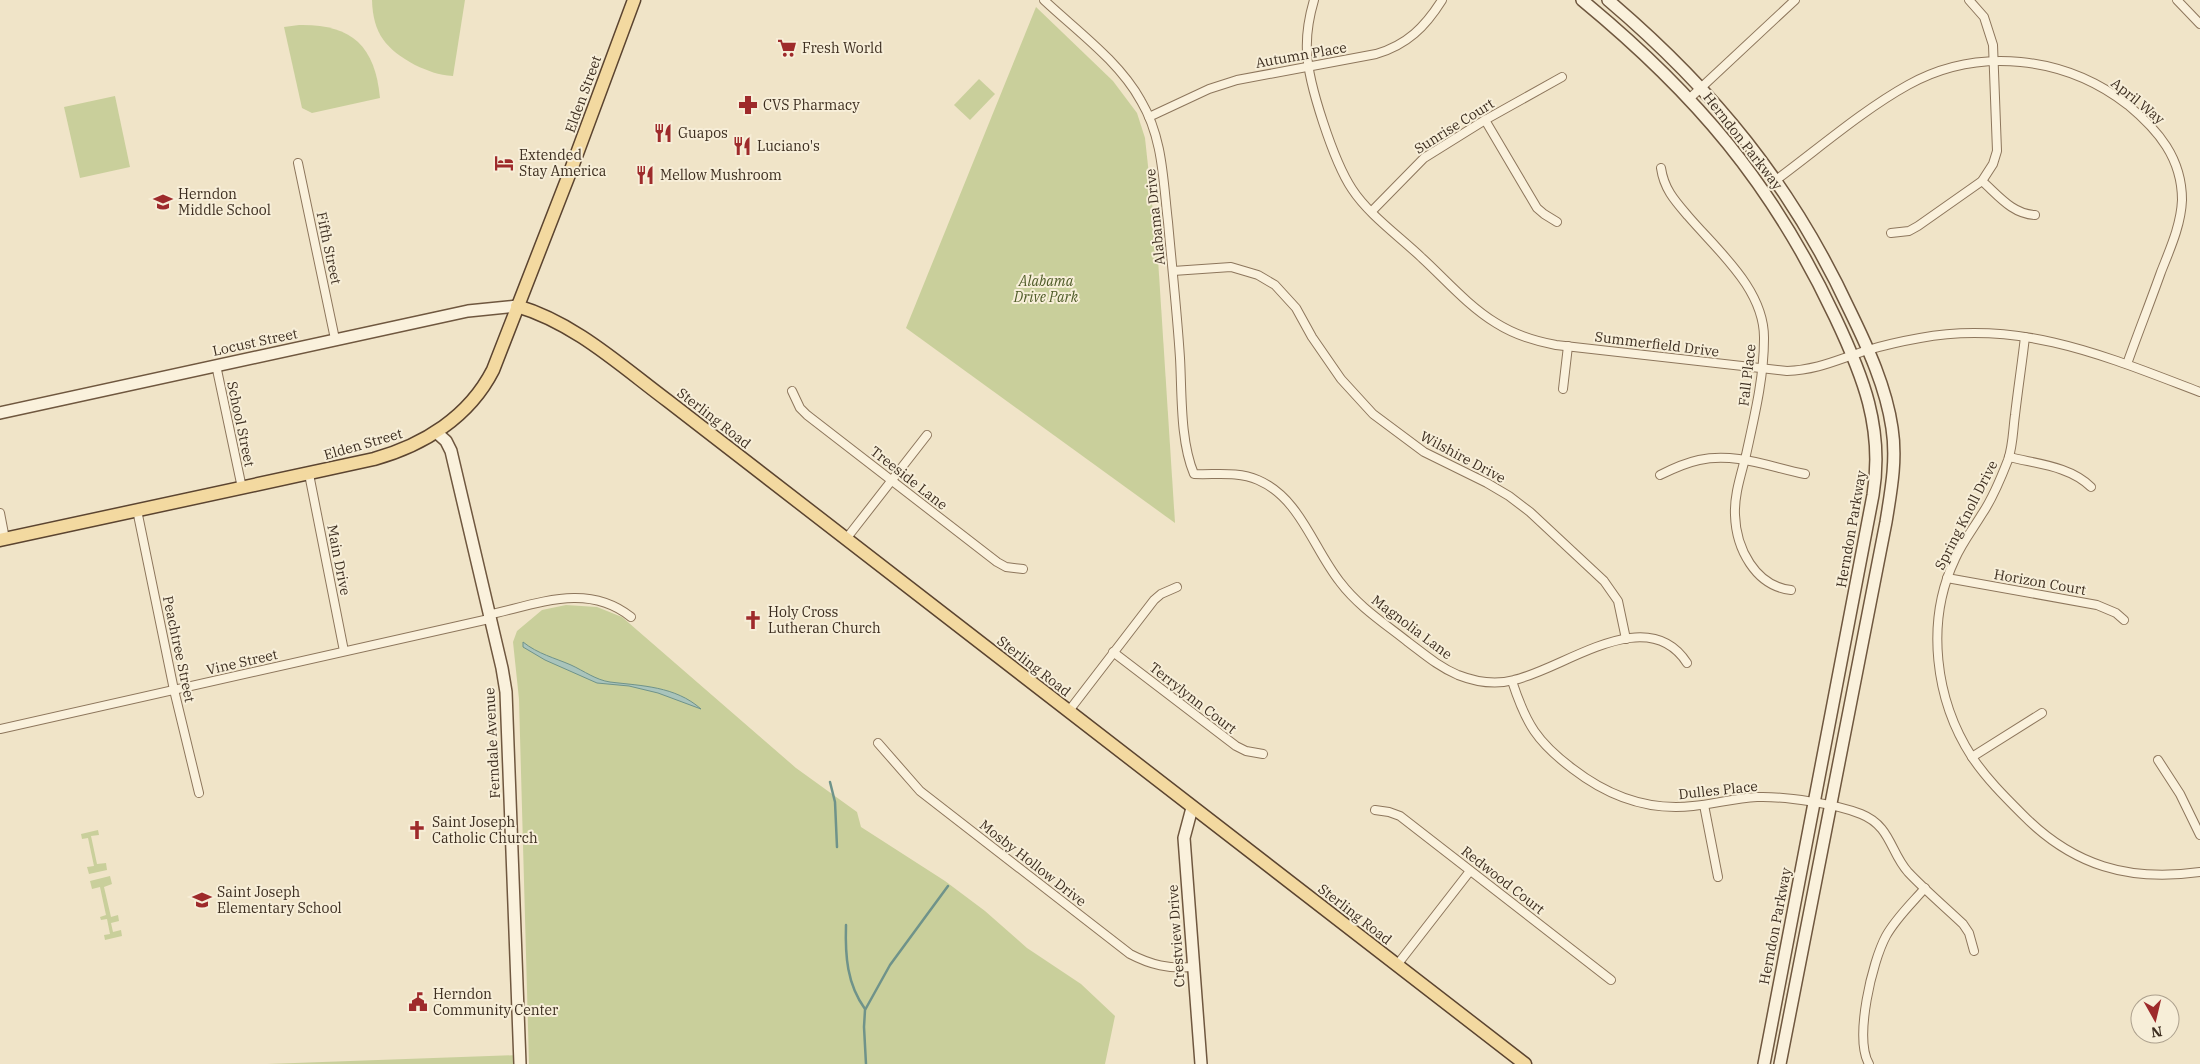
<svg xmlns="http://www.w3.org/2000/svg" width="2200" height="1064" font-family="'IBM Plex Serif',serif">
	<rect width="100%" height="100%" fill="#f0e4c8"/>
	<g fill="#c9cf9b">
		<path d="M372,0h93l-12,76c-15,-1 -25,-5 -38,-11 -29,-16 -42,-31 -43,-65z"/>
		<polygon points="1036,7 1113,81 1137,113 1145,138 1158,259 1175,523 906,328"/>
		<path d="M299,25c52,-1 76,20 81,73l-68,15 -10,-5 -18,-81z"/>
		<polygon points="979,79 995,94 970,120 954,105"/>
		<polygon points="115,96 130,167 80,178 64,107"/>
		<polygon points="566,605 597,607 622,617 796,768 857,812 861,827 945,881 985,911 1027,948 1081,984 1115,1016 1105,1064 529,1064 519,699 513,642 517,631 542,610"/>
		<polygon points="98,830 99,835 91,836 97,864 106,863 107,870 89,874 87,867 94,866 88,838 82,839 81,834"/>
		<polygon points="110,876 112,884 104,887 111,917 118,915 119,921 111,923 113,932 121,930 122,936 105,940 104,935 110,934 107,919 101,920 100,917 106,915 100,887 92,889 90,881"/>
		<polygon points="519,1055 520,1064 267,1064"/>
	</g>
	<path fill="#a9c4bc" stroke="#6f938a" d="M523,642c15,12 32,16 48,23 13,6 25,15 39,17 32,4 65,4 91,27l-43,-16 -29,-7 -32,-3 -52,-23 -22,-13z"/>
	<g fill="none" stroke-linecap="round" stroke-linejoin="round">
		<g stroke="#6f938a" stroke-width="2.5">
			<polyline points="830,782 835,802 837,847"/>
			<path d="M846,925c-1,31 1,59 19,84"/>
			<polyline points="866,1064 864,1027 865,1010 890,965 948,886"/>
		</g>
		<g stroke="#8d765c" stroke-width="10">
			<g id="street">
				<path d="M1044,0c33,31 75,61 97,101 22,37 22,79 27,121 4,45 9,90 12,136 2,35 0,83 14,116 22,1 43,-3 64,6 42,18 55,68 82,102 18,24 44,41 68,60 16,12 31,25 50,33 18,7 38,10 56,5 50,-11 133,-79 173,-17"/>
				<path d="M1314,0c-5,17 -8,34 -7,52 1,32 27,110 45,137 17,26 47,47 70,69 23,21 46,48 74,65 19,12 38,18 60,22l231,26c31,-1 52,-12 81,-21 17,-5 35,-9 52,-12 101,-19 188,19 280,54"/>
				<polyline points="2177,0 2200,24"/>
				<polyline points="1690,98 1795,0"/>
				<path d="M1149,117l60,-28 28,-9 139,-26c31,-9 49,-27 66,-54"/>
				<polyline points="1485,120 1537,208 1544,214 1557,222"/>
				<polyline points="298,163 335,339"/>
				<path d="M1661,168c3,21 14,33 27,48 30,35 77,74 76,123 0,39 -10,79 -18,116 -5,20 -12,40 -11,60 1,33 20,71 56,75"/>
				<path d="M1776,180c42,-31 87,-70 132,-95 70,-39 157,-29 220,20 30,25 54,53 54,95 -1,25 -12,49 -21,72 -11,31 -23,61 -34,92"/>
				<path d="M1982,181c16,14 30,33 53,34"/>
				<polyline points="1372,211 1424,158 1485,120 1562,77"/>
				<polyline points="1891,233 1909,231 1918,226 1982,181 1993,164 1997,151 1993,45 1984,17 1969,0"/>
				<polyline points="1173,271 1231,267 1258,275 1275,285 1296,308 1312,337 1341,379 1373,414 1424,452 1487,483 1509,496 1530,512 1604,581 1618,601 1626,639"/>
				<path d="M2025,337c-3,26 -7,52 -10,78 -2,14 -2,31 -7,45 -7,18 -15,38 -26,54 -9,15 -20,29 -27,45 -30,63 -20,141 17,198 14,21 32,39 50,57 51,52 107,68 178,58"/>
				<polyline points="216,365 242,488"/>
				<polyline points="1563,389 1568,346"/>
				<polyline points="792,391 800,408 807,415 997,562 1006,567 1023,569"/>
				<path d="M2009,457c28,7 61,9 82,30"/>
				<polyline points="309,474 344,651"/>
				<path d="M1660,475c12,-6 25,-12 39,-15 36,-8 71,7 106,14"/>
				<polyline points="137,510 174,690 199,793"/>
				<polyline points="0,513 5,539"/>
				<polyline points="846,539 927,435"/>
				<polyline points="1947,578 2097,605 2116,613 2124,620"/>
				<path d="M488,615c50,-11 99,-33 143,2"/>
				<polyline points="1113,652 1236,746 1246,751 1263,754"/>
				<path d="M1512,681c14,43 25,61 61,88 35,27 75,42 120,37 21,-2 42,-8 64,-9 28,-1 79,7 104,17 30,12 29,38 47,58 17,18 37,35 55,52l6,9 5,18"/>
				<polyline points="1068,712 1154,600 1161,594 1177,587"/>
				<polyline points="0,729 489,619"/>
				<path d="M878,743l42,48 210,163c21,11 39,15 62,13"/>
				<polyline points="1972,757 2042,713"/>
				<polyline points="2158,760 2180,794 2200,835"/>
				<polyline points="1704,805 1718,877"/>
				<polyline points="1375,810 1389,812 1400,816 1611,980"/>
				<polyline points="1397,965 1470,871"/>
				<path d="M1869,1064c-15,-26 3,-102 17,-128 10,-18 26,-33 39,-48"/>
			</g>
		</g>
		<g stroke="#6f573f" stroke-width="14">
			<g id="secondary">
				<path d="M1582,0c114,94 190,183 253,317 28,59 49,111 38,178l-109,569"/>
				<path d="M1608,0c106,90 183,184 242,311 18,37 36,76 42,117 5,32 -1,63 -6,94l-106,542"/>
				<polyline points="0,413 468,311 517,306"/>
				<polyline points="436,432 446,441 451,451 502,668 506,692 520,1064"/>
				<polyline points="1192,808 1184,838 1201,1064"/>
			</g>
		</g>
		<g stroke="#5b4430" stroke-width="15">
			<g id="primary">
				<path d="M517,306c58,17 104,60 151,95l857,663"/>
				<path d="M0,540l374,-81c50,-14 95,-42 119,-89l79,-203 62,-167"/>
			</g>
		</g>
		<use href="#street" stroke="#faf1dc" stroke-width="8"/>
		<use href="#secondary" stroke="#faf1dc" stroke-width="11"/>
		<use href="#primary" stroke="#f3d9a0" stroke-width="12"/>
	</g>
	<defs>
		<g id="supermarket-bare" transform="scale(1.5)"><path d="M-6-5.5h2.5l.6 2H6L4.5 2H-2.5L-4.4-4H-6ZM-1.5 3.2a1.3 1.3 0 1 0 .1 0ZM3 3.2a1.3 1.3 0 1 0 .1 0Z" fill="#9e2a2b" stroke="#f7eed8" stroke-width="2.5" paint-order="stroke"/></g>
		<g id="pharmacy-bare" transform="scale(1.5)"><path d="M-2-6h4v4h4v4h-4v4h-4v-4h-4v-4h4Z" fill="#9e2a2b" stroke="#f7eed8" stroke-width="2.5" paint-order="stroke"/></g>
		<g id="restaurant-bare" transform="scale(1.5)"><path d="M-5-6h1v4h1v-4h1v4h1v-4h1v5L-1.5 .5V6h-2V.5L-5-1ZM5-6V6H3V1.5H1.5Q1.5-4 5-6Z" fill="#9e2a2b" stroke="#f7eed8" stroke-width="2.5" paint-order="stroke"/></g>
		<g id="hotel-bare" transform="scale(1.5)"><path d="M-6-4.5h1.5V1H6V5H4.5V3h-9V5H-6ZM-4 0a1.8 1.8 0 1 1 3.6 0ZM.5 0V-2.5h3Q6-2.5 6 0Z" fill="#9e2a2b" stroke="#f7eed8" stroke-width="2.5" paint-order="stroke"/></g>
		<g id="school-bare" transform="scale(1.5)"><path d="M0-5L7-2L0 1L-7-2ZM-4 1L0 2.5L4 1V4Q0 6-4 4Z" fill="#9e2a2b" stroke="#f7eed8" stroke-width="2.5" paint-order="stroke"/></g>
		<g id="church-bare" transform="scale(1.5)"><path d="M-1.2-6h2.4v3.5h3.3v2.4h-3.3V6h-2.4V-.1h-3.3v-2.4h3.3Z" fill="#9e2a2b" stroke="#f7eed8" stroke-width="2.5" paint-order="stroke"/></g>
		<g id="civic-bare" transform="scale(1.5)"><path d="M-.6-6.5H3V-4.5H.6V-3L4-1V1h2V6H-6V1h2V-1L-.6-3ZM-1.2 2.5V6h2.4V2.5Z" fill="#9e2a2b" stroke="#f7eed8" stroke-width="2.5" paint-order="stroke"/></g>
	</defs>
	<g fill-rule="evenodd">
		<use href="#supermarket-bare" x="787" y="48"/>
		<use href="#pharmacy-bare" x="748" y="105"/>
		<use href="#restaurant-bare" x="663" y="133"/>
		<use href="#restaurant-bare" x="742" y="146"/>
		<use href="#hotel-bare" x="504" y="163"/>
		<use href="#restaurant-bare" x="645" y="175"/>
		<use href="#school-bare" x="163" y="202"/>
		<use href="#church-bare" x="753" y="620"/>
		<use href="#church-bare" x="417" y="830"/>
		<use href="#school-bare" x="202" y="900"/>
		<use href="#civic-bare" x="418" y="1002"/>
	</g>
	<g text-anchor="middle" stroke-width="4" stroke-linejoin="round" paint-order="stroke">
		<g font-size="14" fill="#3d2e20" stroke="#f7eed8" text-anchor="start">
			<text x="802" y="53">Fresh World</text>
			<text x="763" y="110">CVS Pharmacy</text>
			<text x="678" y="138">Guapos</text>
			<text x="757" y="151">Luciano's</text>
			<text x="519" y="160">Extended<tspan x="519" dy="16">Stay America</tspan></text>
			<text x="660" y="180">Mellow Mushroom</text>
			<text x="178" y="199">Herndon<tspan x="178" dy="16">Middle School</tspan></text>
			<text x="768" y="617">Holy Cross<tspan x="768" dy="16">Lutheran Church</tspan></text>
			<text x="432" y="827">Saint Joseph<tspan x="432" dy="16">Catholic Church</tspan></text>
			<text x="217" y="897">Saint Joseph<tspan x="217" dy="16">Elementary School</tspan></text>
			<text x="433" y="999">Herndon<tspan x="433" dy="16">Community Center</tspan></text>
		</g>
		<g font-size="14" fill="#3d2e20" stroke="#f7eed8">
			<text transform="translate(1301 55) rotate(-10)" y="5">Autumn Place</text>
			<text transform="translate(583 94) rotate(-70)" y="5">Elden Street</text>
			<text transform="translate(2138 101) rotate(39)" y="5">April Way</text>
			<text transform="translate(1454 126) rotate(-32)" y="5">Sunrise Court</text>
			<text transform="translate(1743 141) rotate(52)" y="5">Herndon Parkway</text>
			<text transform="translate(1155 217) rotate(-96)" y="5">Alabama Drive</text>
			<text transform="translate(329 248) rotate(78)" y="5">Fifth Street</text>
			<text transform="translate(255 342) rotate(-12)" y="5">Locust Street</text>
			<text transform="translate(1657 344) rotate(7)" y="5">Summerfield Drive</text>
			<text transform="translate(1747 375) rotate(-83)" y="5">Fall Place</text>
			<text transform="translate(714 418) rotate(38)" y="5">Sterling Road</text>
			<text transform="translate(241 424) rotate(78)" y="5">School Street</text>
			<text transform="translate(363 444) rotate(-16)" y="5">Elden Street</text>
			<text transform="translate(1463 457) rotate(28)" y="5">Wilshire Drive</text>
			<text transform="translate(909 478) rotate(38)" y="5">Treeside Lane</text>
			<text transform="translate(1966 515) rotate(-63)" y="5">Spring Knoll Drive</text>
			<text transform="translate(1851 529) rotate(-80)" y="5">Herndon Parkway</text>
			<text transform="translate(339 560) rotate(79)" y="5">Main Drive</text>
			<text transform="translate(2040 582) rotate(10)" y="5">Horizon Court</text>
			<text transform="translate(1412 627) rotate(37)" y="5">Magnolia Lane</text>
			<text transform="translate(179 649) rotate(78)" y="5">Peachtree Street</text>
			<text transform="translate(242 662) rotate(-13)" y="5">Vine Street</text>
			<text transform="translate(1034 666) rotate(38)" y="5">Sterling Road</text>
			<text transform="translate(1193 698) rotate(38)" y="5">Terrylynn Court</text>
			<text transform="translate(492 743) rotate(-93)" y="5">Ferndale Avenue</text>
			<text transform="translate(1718 790) rotate(-6)" y="5">Dulles Place</text>
			<text transform="translate(1033 863) rotate(38)" y="5">Mosby Hollow Drive</text>
			<text transform="translate(1503 880) rotate(38)" y="5">Redwood Court</text>
			<text transform="translate(1355 914) rotate(38)" y="5">Sterling Road</text>
			<text transform="translate(1775 926) rotate(-79)" y="5">Herndon Parkway</text>
			<text transform="translate(1176 936) rotate(-94)" y="5">Crestview Drive</text>
		</g>
		<g font-size="14" font-style="italic" fill="#4d5a26" stroke="#f7eed8">
			<text x="1046" y="286">Alabama<tspan x="1046" dy="16">Drive Park</tspan></text>
		</g>
	</g>
	<g transform="translate(2155 1019) rotate(172)"><circle r="24" fill="#f7eed8" stroke="#ada18e"/>
	<path d="M0-4L9 19L0 12L-9 19Z" fill="#9e2a2b"/>
	<text y="-8" font-size="14" font-weight="bold" text-anchor="middle" fill="#3d2e20">N</text>
	</g>
</svg>
